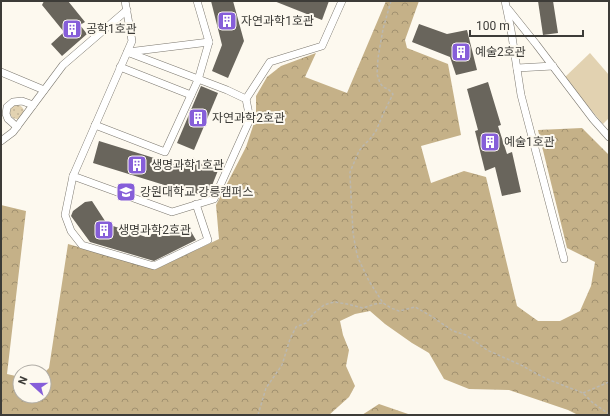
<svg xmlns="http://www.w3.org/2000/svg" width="610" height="416" font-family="Roboto,'Noto Sans KR',sans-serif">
	<defs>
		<pattern id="green-dots" width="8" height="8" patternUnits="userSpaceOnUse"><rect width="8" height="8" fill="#e2d2b1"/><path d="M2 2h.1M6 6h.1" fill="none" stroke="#c3b599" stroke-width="1.8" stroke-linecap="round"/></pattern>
		<pattern id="forest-crowns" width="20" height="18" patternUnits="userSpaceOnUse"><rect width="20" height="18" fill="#c5b188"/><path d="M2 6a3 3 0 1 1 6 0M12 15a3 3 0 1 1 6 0" fill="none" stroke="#a19170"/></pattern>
	</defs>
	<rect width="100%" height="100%" fill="#fdf9ef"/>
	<circle fill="url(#green-dots)" cx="17" cy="112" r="7"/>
	<g fill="url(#forest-crowns)">
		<polygon points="386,1 419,1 405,40 407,48 448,64 461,135 421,146 431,183 464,171 486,177 517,306 538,321 560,321 580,311 591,286 595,262 567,248 538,130 582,128 609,155 609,415 578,415 568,410 509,390 469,389 444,379 429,353 412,343 385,324 370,311 355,314 340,321 343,335 349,350 346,366 355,386 349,397 329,415 1,415 1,205 26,211 7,374 20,377 20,396 44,396 44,373 49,368 68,244 156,269 219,239 216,205 246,147 256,117 256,96 267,77 281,66 316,53 305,77 347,93"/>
		<polygon points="379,404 411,415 362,415"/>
	</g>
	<polygon fill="#e2d2b1" points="590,53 609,75 609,118 603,124 564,78"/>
	<g fill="#69655c">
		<polygon points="44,1 68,1 85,22 80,25 87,34 62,56 51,44 64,32 42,5"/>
		<polygon points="211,1 233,1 244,41 228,78 212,71 222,45"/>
		<polygon points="274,1 329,1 322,20"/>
		<polygon points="538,1 553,1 558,33 543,35"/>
		<polygon points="419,24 447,34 467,30 477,70 456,75 450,57 412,42"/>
		<polygon points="488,82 501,125 498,126 507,154 512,152 521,192 502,196 495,167 485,171 475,131 478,130 467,89"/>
		<polygon points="201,86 218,93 194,150 177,143"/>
		<polygon points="99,141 180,166 193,157 198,163 219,168 211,188 195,195 175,186 174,188 93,163"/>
		<polygon points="92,201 107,224 146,237 165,228 166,232 186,223 196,240 154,261 90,242 71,216 73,211 85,202"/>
	</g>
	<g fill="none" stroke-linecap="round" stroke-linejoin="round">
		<g stroke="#7c786f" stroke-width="8">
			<g id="minor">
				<polyline points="125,1 132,41 73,176 172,212 214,199 250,119 246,99 227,90 127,52"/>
				<polyline points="505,1 511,30 521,95 564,259"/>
				<polyline points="508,9 536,44 593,119 609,137"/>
				<polyline points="128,52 209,42"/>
				<polyline points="120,67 191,95"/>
				<polyline points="517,68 553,66"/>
				<polyline points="1,72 44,90"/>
				<polyline points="246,99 270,62 322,46 342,1"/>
				<polyline points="95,125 165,152 198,80 209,42 197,1"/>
				<polyline points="17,127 8,119 6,114 7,107 13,102 22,101 33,105"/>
				<polyline points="1,141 13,132 63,65 127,10"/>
				<polyline points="73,176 65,215 71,231 82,245 154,266 208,240 196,204"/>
			</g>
		</g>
		<g stroke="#bbb8b0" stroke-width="1.5" stroke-dasharray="3 2" stroke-linecap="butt">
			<polyline points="391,1 383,29 378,58 377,74 380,83 383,87 388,89 393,94 384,112 376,131 370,139 362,147 359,151 350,172 350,176 353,233 356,250 358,258 369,281 383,303 391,308 399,311 415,307 431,316 453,331 466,335 487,350 523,366 537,374 547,379 583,393 593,403 609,414"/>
			<polyline points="583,393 609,382"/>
			<polyline points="258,415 266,388 282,365 290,339 296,327 306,323 314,313 324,305 330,303 335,302 347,304 363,308 375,304 383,303"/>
		</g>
		<use href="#minor" stroke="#fff" stroke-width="7"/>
	</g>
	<defs>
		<g id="building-square" transform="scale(1)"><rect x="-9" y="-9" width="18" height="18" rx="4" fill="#865ed9" stroke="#fdf9ef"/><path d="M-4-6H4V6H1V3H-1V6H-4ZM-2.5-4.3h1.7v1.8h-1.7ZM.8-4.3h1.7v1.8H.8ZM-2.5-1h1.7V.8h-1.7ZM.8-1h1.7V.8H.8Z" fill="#fff"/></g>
		<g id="university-square" transform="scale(1)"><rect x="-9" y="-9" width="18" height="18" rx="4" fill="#865ed9" stroke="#fdf9ef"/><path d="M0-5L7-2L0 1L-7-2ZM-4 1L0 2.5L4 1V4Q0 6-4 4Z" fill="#fff"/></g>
	</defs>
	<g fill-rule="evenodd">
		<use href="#building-square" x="227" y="21"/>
		<use href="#building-square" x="72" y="29"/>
		<use href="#building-square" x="461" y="52"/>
		<use href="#building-square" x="198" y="118"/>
		<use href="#building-square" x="490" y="142"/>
		<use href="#building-square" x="137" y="165"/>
		<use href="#university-square" x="126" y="192"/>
		<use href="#building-square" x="104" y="230"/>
	</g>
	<g text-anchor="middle" stroke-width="4" stroke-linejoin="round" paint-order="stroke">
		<g font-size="12" fill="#3d3c38" stroke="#fdf9ef" text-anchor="start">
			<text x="241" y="25">자연과학1호관</text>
			<text x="86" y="33">공학1호관</text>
			<text x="475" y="56">예술2호관</text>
			<text x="212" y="122">자연과학2호관</text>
			<text x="504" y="146">예술1호관</text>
			<text x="151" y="169">생명과학1호관</text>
			<text x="140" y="196">강원대학교 강릉캠퍼스</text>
			<text x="118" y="234">생명과학2호관</text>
		</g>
	</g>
	<rect width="610" height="416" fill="none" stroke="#3d3c38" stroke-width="4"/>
	<g transform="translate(32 384) rotate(291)"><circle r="19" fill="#fdf9ef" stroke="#b0ada6"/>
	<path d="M0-3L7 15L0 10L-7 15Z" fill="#865ed9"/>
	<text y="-6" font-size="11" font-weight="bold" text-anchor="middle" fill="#3d3c38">N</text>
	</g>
	<path d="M470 30v6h113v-6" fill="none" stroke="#3d3c38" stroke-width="2"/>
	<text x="476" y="30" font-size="12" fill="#3d3c38" stroke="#fdf9ef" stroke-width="3" paint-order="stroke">100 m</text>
</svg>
